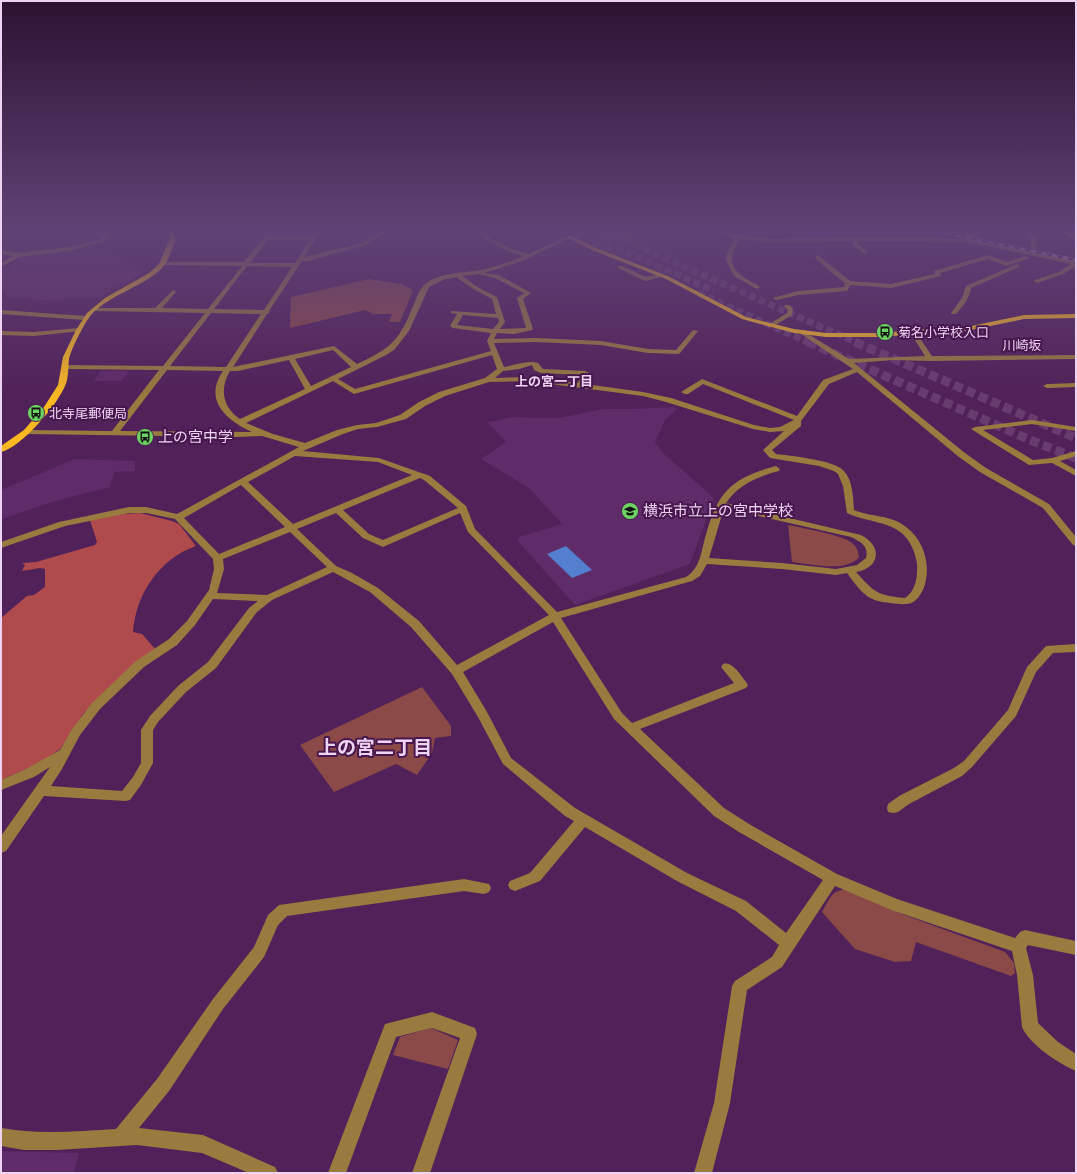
<svg xmlns="http://www.w3.org/2000/svg" width="1077" height="1174" font-family="'Zilla Slab','Noto Sans JP',serif">
	<rect width="100%" height="100%" fill="#512159"/>
	<g fill="#5f2b68">
		<polygon points="64,250 108,254 144,272 99,298 42,300 10,298 1,291 1,274 22,257 29,254"/>
		<polygon points="101,371 129,371 121,381 94,381"/>
		<polygon points="674,407 677,409 665,420 655,442 663,453 714,498 690,564 575,605 517,540 519,537 562,524 529,488 481,459 506,442 487,422 514,417 559,418 603,409 633,409"/>
		<polygon points="75,459 135,461 135,471 114,472 110,487 52,502 2,519 1,490"/>
		<polygon points="1,1151 79,1153 74,1172 124,1173 1,1173"/>
	</g>
	<g fill="#8b4948">
		<polygon points="600,232 636,232 633,235 635,236 634,238 643,240 639,242 604,238"/>
		<polygon points="369,279 401,284 413,290 400,322 389,322 392,314 373,314 365,310 290,328 291,297"/>
		<path d="M788,525c14,3 55,10 64,18 5,4 6,8 7,14 -12,16 -49,7 -67,5z"/>
		<polygon points="422,687 451,726 451,736 435,738 432,753 417,775 396,764 334,792 300,745"/>
		<path d="M847,889l52,24 106,39 9,11 1,10 -4,3 -95,-34 -5,19 -16,1 -40,-13 -33,-37c8,-13 8,-21 25,-23z"/>
		<polygon points="431,1028 458,1040 448,1069 393,1055 400,1037"/>
	</g>
	<path fill="#af4b4c" d="M140,513l32,8 7,3 17,22c-37,13 -60,48 -63,86l9,2 14,16 -58,48 -15,16 -23,35 -20,14 -39,17v-162l26,-22 7,-1 11,-8v-18l-5,-1 -18,3 3,-6 -3,-2 14,-1 59,-17 2,-3 -7,-22 33,-6z"/>
	<polygon fill="#547fcf" points="566,546 592,570 572,578 547,554"/>
	<g fill="none" stroke-linecap="round" stroke-linejoin="round">
		<g stroke="#693c70" stroke-width="7" stroke-dasharray="7 3.5" stroke-linecap="butt">
			<polyline points="575,232 589,243 617,257"/>
			<polyline points="605,232 858,343"/>
			<polyline points="588,235 714,291"/>
			<polyline points="698,293 810,343"/>
		</g>
		<g stroke="#693c70" stroke-width="9" stroke-dasharray="9 4.5" stroke-linecap="butt">
			<polyline points="808,342 1035,442 1076,458"/>
			<polyline points="855,342 1076,438"/>
		</g>
		<g fill="#997a3f" fill-rule="evenodd">
			<polygon points="106,232 111,232 103,242 69,251 19,257 1,267 1,263 13,256 1,254 1,250 18,253 69,247 99,240"/>
			<path d="M268,232h5l-3,4h42l3,-4h5l-16,25 58,-14 18,-11h7l-21,13 -58,16h-6l-33,50 1,1 -3,2 -34,53 101,-21 23,18c30,-14 41,-21 54,-53 4,-8 7,-21 14,-27 15,-12 38,-11 56,-14 15,-3 29,-8 43,-14l-14,-4 -27,-14 -1,-1 3,-2 29,15 15,4 39,-18 5,1 -51,24 -38,12 15,2 32,18 -8,6 10,30 -1,1 -18,4 -17,-1 -3,6 42,-1 65,3 47,8 28,1 17,-20 5,1 -18,22 -2,1 -30,-1 -47,-8 -65,-3 -42,1 10,24c11,-2 24,-7 34,-4l5,6 42,2 4,2 -4,11 58,8 28,6 83,27 16,3 10,-1 14,-7 -91,-36 -15,10h-3l-4,-2 21,-13 95,37 26,-36 30,-11 -52,-35 -1,-1 3,-2 46,28 76,-3 -15,-24 3,-2 2,1 17,25 144,-1v4l-145,2 -37,-1 -40,3 111,90 21,15 63,36 27,33v9l-3,-1 -30,-37 -63,-36 -21,-15 -102,-85 -28,12 -28,37v5l-29,24 4,4c15,2 59,6 68,17 9,10 9,26 10,39 17,7 38,5 52,17 19,14 26,41 17,63 -3,5 -6,11 -12,13 -6,2 -14,1 -21,0 -8,-1 -16,-2 -23,-7 -8,-6 -14,-15 -20,-23l-11,2 -54,-6 -75,-5 -7,12 -8,5 -131,37 61,95 10,10 102,-40 -13,-16 2,-3c10,-3 17,11 23,18l2,3 -2,3 -106,41 84,79 25,16 88,50 60,25 118,39 5,-6 5,-2 51,11v14l-48,-10 -2,3 7,27 5,48 20,19 18,12v17c-17,-7 -47,-27 -54,-44l-5,-52 -5,-24 -118,-40 -59,-25 -53,81 -35,23 -17,113 -18,70h-18l20,-70 18,-117 3,-5 37,-24 7,-12 -43,-34 -59,-30 -92,-54 -45,54 -25,10 -5,-2 -2,-4 2,-4 20,-8 44,-52 -9,-5 -62,-52 -25,-47 -26,-43 -41,-47 -41,-35 -37,-20 -61,28 -15,12 -41,56 -30,24 -28,30 -5,8v33l-12,22 -11,15 -5,1 -81,-5 -38,55 -5,2v-17l49,-69 -16,10 -33,13v-10l25,-11 34,-19 12,-21 20,-26 44,-42 33,-22 18,-18 22,-31 5,-21 -1,-10 -38,-40 -29,-6h-17l-64,13 -64,22v-6l58,-20 70,-15h17l31,7 122,-67 -37,-11 -28,1 -207,-3 -4,-2 4,-2 85,1 47,-61 -94,-1h-3v-4l101,1 42,-53 -111,-2 -2,-1v-2h63l18,-18 3,2 -14,16 46,1 34,-43 -79,-1 -3,-2 1,-1h83zM268,240h42l-15,23h-45zM247,266l45,1 -28,43 -50,-1zM479,274l16,4 29,15 -7,5 9,30 -26,1 5,-7 -8,-25 -18,-9 -17,-12zM456,277l19,13 17,9 4,15 -45,-3v2l6,1 -7,12 3,2 38,5 -4,8 4,10 -136,38 -17,-10 48,-24 8,-5 15,-19 20,-44 14,-7zM211,313l50,1 -35,53 -56,-1zM463,315l35,3 1,4 -6,7 -36,-4zM333,350l18,17 -40,19 -16,-27zM492,355l5,14 -12,9 -46,14 -20,10 -19,13 -24,8 -19,2 -20,5 -32,13 -32,-9 -27,-11 87,-42 21,13zM289,360l16,29 -65,30c-17,-11 -21,-30 -10,-48h8zM532,365l2,5 7,3 40,2 -3,8 -50,-6 -33,1 8,-7 16,-2zM167,370l56,1c-20,29 3,49 29,61l-132,-1zM528,381l115,15 23,6 87,27 17,3 14,-1 -21,19 7,8 49,8 15,5 4,3 5,12 4,27c23,11 53,7 65,34 3,7 6,16 5,24 0,10 -3,21 -12,27 -28,-3 -30,-5 -49,-26 24,-4 27,-26 5,-37l-135,-32c12,-18 32,-27 53,-32l1,-2 -4,-3c-51,13 -61,32 -73,80 -3,13 -6,24 -17,31l-129,35 -82,-83 -9,-23 -36,-30 -51,-18 -76,-7 40,-17 15,-5 19,-2 29,-8 19,-13 20,-10 44,-14zM295,456l83,6 34,13 -119,49 -45,-42zM420,478l4,2 34,28 -75,32 -14,-6 -26,-24zM241,485l44,42 -66,27 -35,-36zM724,508l127,29c10,5 18,9 15,21l-9,7 -21,4 -54,-6 -73,-5zM336,513l27,25 20,9 77,-34 8,19 81,83 -92,50 -38,-44 -41,-33 -26,-15 -16,-7 -39,-37zM290,532l37,35 -60,28 -50,-2 7,-24 -1,-10zM213,599l45,2 -9,7 -41,54 -30,24 -28,30 -9,14v33l-8,14 -11,14 -71,-5 11,-17 18,-34 20,-26 44,-42 33,-22 18,-20zM553,622l61,97 100,97 25,16 84,48 -37,53 -40,-32 -59,-28 -112,-65 -64,-50 -24,-46 -24,-40z"/>
			<path d="M721,232l50,7 126,-2 71,2 108,22v5l-13,8 -26,9 -3,-2 1,-1 24,-8 12,-8 -99,-21 -56,-2h-59l2,4 9,7 -3,2 -10,-7 -4,-6 -80,1 -31,-3c-3,5 -7,12 -8,18 -2,15 17,23 27,29l1,1 -3,2 -23,-13 -8,-16v-5l9,-17z"/>
			<polygon points="955,232 965,232 980,237 977,239"/>
			<polygon points="1026,232 1031,232 1037,239 1036,249 1031,248 1031,239"/>
			<polygon points="1062,232 1069,232 1076,237 1076,241"/>
			<path d="M988,255l19,7 19,-6 3,2 -22,8 -19,-7 -48,14 1,3 -50,12 -41,-3 -2,5 -2,1 -48,4 -22,5 -3,-2 25,-7 46,-4 1,-4c-6,-5 -28,-22 -30,-26l3,-2 32,26 41,3 44,-10 -1,-3z"/>
			<path d="M1017,264l3,2 -1,1 -48,21c-2,11 -8,18 -15,26h-4l-1,-1 11,-15 4,-12z"/>
			<polygon points="618,266 622,266 646,277 661,274 664,276 645,281 618,268"/>
			<polygon points="785,305 789,305 793,308 792,315 772,327 768,327 768,325 787,313 788,310 784,306"/>
			<polygon points="1,310 85,316 88,318 85,320 1,314"/>
			<polygon points="79,328 81,329 81,331 34,336 1,335 1,331 34,332"/>
			<polygon points="1076,383 1076,387 1047,388 1043,386 1047,384"/>
			<polygon points="1032,420 1076,427 1076,431 1032,424 983,430 1033,460 1052,458 1076,451 1076,456 1060,461 1076,470 1076,476 1052,463 1029,465 971,429 975,427"/>
			<polygon points="1076,644 1076,652 1053,653 1036,672 1016,716 972,767 962,776 909,804 898,812 893,813 888,812 887,808 888,804 899,796 954,768 964,761 1008,710 1027,667 1046,646"/>
			<path d="M464,879l25,5 2,4 -2,4 -5,2 -20,-3 -177,25 -9,9 -14,32 -41,52 -54,82 -30,37 64,7 72,32 3,6h-29l-47,-20 -65,-8 -80,5h-33l-23,-4v-18c38,7 76,3 115,1l41,-50 56,-80 41,-52 14,-32 11,-10z"/>
			<polygon points="432,1012 475,1028 477,1034 430,1173 412,1173 460,1038 432,1028 396,1037 346,1173 328,1173 385,1024"/>
		</g>
		<g fill="#f9b822" fill-rule="evenodd">
			<path d="M168,232h5l3,6c-3,8 -6,18 -10,25 -14,21 -57,31 -75,52 -7,9 -19,32 -22,44 -1,8 0,19 -4,27 -8,19 -43,61 -64,66v-6l23,-16 20,-23 14,-22 5,-28 13,-27 11,-17 18,-15 44,-25 8,-7 3,-4 10,-24z"/>
			<polygon points="568,236 572,236 596,248 670,277 746,317 794,329 826,333 879,333 971,326 1024,315 1076,314 1076,318 1024,319 971,330 879,337 826,337 794,333 742,319 666,279 592,250 568,238"/>
		</g>
		<g stroke="#cdadd2" stroke-width="3">
			<polyline id="rail" points="939,232 1076,260"/>
		</g>
		<use href="#rail" stroke="#46164d" stroke-width="2" stroke-dasharray="5.5" stroke-linecap="butt"/>
	</g>
	<linearGradient id="sky" x2="0" y2="1"><stop stop-color="#2d1231"/><stop offset="0.58" stop-color="#5f4376"/><stop offset="1" stop-color="#5f4376" stop-opacity="0"/></linearGradient>
	<rect width="1077" height="397" fill="url(#sky)"/>
	<defs>
		<g id="bus-disc" transform="scale(0.9)"><circle r="9.5" fill="#6dd362" stroke="#46164d"/><path d="M-5-6H5V4H4V6H2V4H-2V6H-4V4H-5ZM-3.5-4V0h7V-4ZM-3.5 1.2v1.5H-2V1.2ZM2 1.2v1.5H3.5V1.2Z" fill="#111"/></g>
		<g id="school-disc" transform="scale(0.9)"><circle r="9.5" fill="#6dd362" stroke="#46164d"/><path d="M0-5L7-2L0 1L-7-2ZM-4 1L0 2.5L4 1V4Q0 6-4 4Z" fill="#111"/></g>
	</defs>
	<g fill-rule="evenodd">
		<use href="#bus-disc" x="885" y="332"/>
		<use href="#bus-disc" x="36" y="413"/>
		<use href="#bus-disc" x="145" y="437"/>
		<use href="#school-disc" x="630" y="511"/>
	</g>
	<g text-anchor="middle" stroke-width="4" stroke-linejoin="round" paint-order="stroke">
		<g font-size="13" fill="#efd3f3" stroke="#46164d" text-anchor="start">
			<text x="898" y="337">菊名小学校入口</text>
			<text x="49" y="418">北寺尾郵便局</text>
		</g>
		<g font-size="13" fill="#efd3f3" stroke="#46164d">
			<text x="1022" y="350">川崎坂</text>
		</g>
		<g font-size="13" font-weight="bold" fill="#efd3f3" stroke="#46164d">
			<text x="554" y="386">上の宮一丁目</text>
		</g>
		<g font-size="15" fill="#efd3f3" stroke="#46164d" text-anchor="start">
			<text x="158" y="442">上の宮中学</text>
			<text x="643" y="516">横浜市立上の宮中学校</text>
		</g>
		<g font-size="19" font-weight="bold" fill="#efd3f3" stroke="#46164d">
			<text x="375" y="754">上の宮二丁目</text>
		</g>
	</g>
	<rect width="1077" height="1174" fill="none" stroke="#efd3f3" stroke-width="4"/>
</svg>
